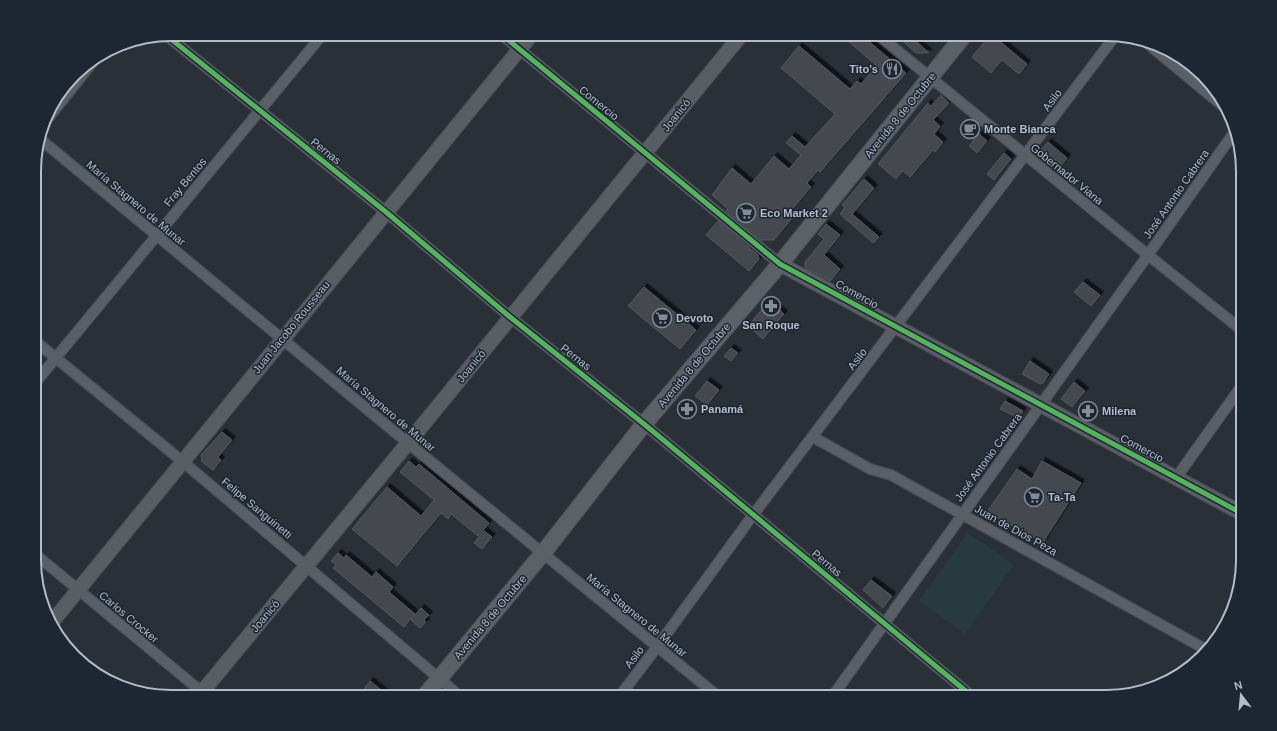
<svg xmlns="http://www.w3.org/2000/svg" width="1277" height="731" font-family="Helvetica,sans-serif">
	<defs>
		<filter id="shadow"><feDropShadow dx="3.5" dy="-3.5" stdDeviation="0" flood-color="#0009"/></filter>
	</defs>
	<rect width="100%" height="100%" fill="#2a3038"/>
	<polygon fill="#273a3e" points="968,533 1014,565 965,634 919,601"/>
	<g fill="#444950" stroke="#52575f" filter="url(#shadow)">
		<polygon points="840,34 860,34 906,73 826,165 820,172 818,170 807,183 811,187 788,214 793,217 774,240 761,240 726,211 728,209 712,195 732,168 751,184 774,156 789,169 801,155 786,143 792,136 805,147 835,114 781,68 799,46 850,89 857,81 861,84 877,66"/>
		<polygon points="895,34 908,34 929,53 916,53"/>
		<polygon points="991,34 1027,64 1019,74 1002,60 991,73 972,57"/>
		<polygon points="941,95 949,103 933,120 940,126 934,134 943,142 935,152 933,150 910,177 903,171 896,179 878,164 928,103 931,106"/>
		<polygon points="979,134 987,141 977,153 969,146"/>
		<polygon points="1048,142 1067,158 1057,170 1043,158 1041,150"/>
		<polygon points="1004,153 1011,159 994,180 987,174"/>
		<polygon points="864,179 874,188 852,214 879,237 873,243 840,214 845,207 842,205"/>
		<polygon points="718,221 758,255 759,259 749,271 706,235"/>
		<polygon points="826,224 840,235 824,255 840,269 830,281 805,268 805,262 824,239 818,234"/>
		<polygon points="1083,282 1100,295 1091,306 1074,292"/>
		<polygon points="644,287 696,330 680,349 628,306"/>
		<polygon points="769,301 784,314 763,339 748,326"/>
		<polygon points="731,348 738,353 731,361 724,356"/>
		<polygon points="1030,361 1049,374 1043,383 1040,384 1022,374"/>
		<polygon points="707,381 719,390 707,405 695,396"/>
		<polygon points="1074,382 1085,391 1072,407 1061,399"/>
		<polygon points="1005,401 1023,411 1018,418 1000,409"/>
		<polygon points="222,432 232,440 218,457 221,460 213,470 202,462 201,455"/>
		<polygon points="409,461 416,467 419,464 489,523 478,536 451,514 448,519 441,513 397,566 352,529 387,487 421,516 434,500 400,472"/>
		<polygon points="1042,461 1081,483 1043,542 987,512 1017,469 1032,479"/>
		<polygon points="484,531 492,537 482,549 474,543"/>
		<polygon points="338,553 344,558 346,555 372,577 376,572 393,587 389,592 415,614 404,627 333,568 336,565 331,561"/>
		<polygon points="871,580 892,596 883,608 863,590"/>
		<polygon points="421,608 429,615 424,620 426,622 420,628 411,620"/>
		<polygon points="370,681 390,697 358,697"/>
	</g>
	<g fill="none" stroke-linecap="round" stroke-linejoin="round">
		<g stroke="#484c53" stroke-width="12">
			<g id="street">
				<polyline points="501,34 780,264"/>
				<polyline points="877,34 1148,255 1243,331"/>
				<polyline points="166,35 386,212 510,317 644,424 973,697"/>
				<polyline points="1149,45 1224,107"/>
				<polyline points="45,122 96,58"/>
				<polyline points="40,139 408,443 719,697"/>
				<polyline points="35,341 182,461 461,697"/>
				<polyline points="35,383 323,34"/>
				<polyline points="813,437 870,469 891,475 1205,649"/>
				<polyline points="1176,478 1243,384"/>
				<polyline points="35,554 208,697"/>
				<polyline points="619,697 657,647 753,515 1115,36"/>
				<polyline points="832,697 1148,255 1233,134"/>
			</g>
		</g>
		<g stroke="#484c53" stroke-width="16">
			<g id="secondary">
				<polyline points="780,264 1243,514"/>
				<polyline points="52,622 532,34"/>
				<polyline points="198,697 408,443 742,34"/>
			</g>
		</g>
		<g stroke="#484c55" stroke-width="18">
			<polyline id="primary" points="424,697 543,553 644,424 780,264 965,34"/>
		</g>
		<use href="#street" stroke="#5a5e66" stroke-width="10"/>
		<use href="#secondary" stroke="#595d64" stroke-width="14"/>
		<use href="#primary" stroke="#5c6168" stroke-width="16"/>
		<g stroke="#1d2633" stroke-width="8">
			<g id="cycleway">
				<polyline points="501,34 780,264 1243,514"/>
				<polyline points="166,35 386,212 510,317 644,424 973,697"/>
			</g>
		</g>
		<use href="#cycleway" stroke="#56b35d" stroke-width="5"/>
	</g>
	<defs>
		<g id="restaurant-ring" transform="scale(1)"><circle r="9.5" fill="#1d2633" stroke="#848b96" stroke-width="1.5"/><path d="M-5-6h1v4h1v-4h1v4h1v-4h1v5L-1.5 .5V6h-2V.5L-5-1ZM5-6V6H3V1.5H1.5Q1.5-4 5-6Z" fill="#848b96"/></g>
		<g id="cafe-ring" transform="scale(1)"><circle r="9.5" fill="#1d2633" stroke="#848b96" stroke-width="1.5"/><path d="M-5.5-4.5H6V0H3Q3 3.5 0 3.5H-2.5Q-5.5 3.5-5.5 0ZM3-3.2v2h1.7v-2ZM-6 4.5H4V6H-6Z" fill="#848b96"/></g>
		<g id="supermarket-ring" transform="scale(1)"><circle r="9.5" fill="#1d2633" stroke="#848b96" stroke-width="1.5"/><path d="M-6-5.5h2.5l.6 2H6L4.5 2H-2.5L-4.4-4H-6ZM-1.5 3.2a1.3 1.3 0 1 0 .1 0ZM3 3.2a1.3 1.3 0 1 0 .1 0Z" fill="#848b96"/></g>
		<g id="pharmacy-ring" transform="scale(1)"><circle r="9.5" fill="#1d2633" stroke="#848b96" stroke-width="1.5"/><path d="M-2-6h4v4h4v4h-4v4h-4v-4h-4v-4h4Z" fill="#848b96"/></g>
	</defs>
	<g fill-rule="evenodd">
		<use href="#restaurant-ring" x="892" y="69"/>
		<use href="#cafe-ring" x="970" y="129"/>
		<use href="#supermarket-ring" x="746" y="213"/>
		<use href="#pharmacy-ring" x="771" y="306"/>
		<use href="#supermarket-ring" x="662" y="318"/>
		<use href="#pharmacy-ring" x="687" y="409"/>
		<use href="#pharmacy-ring" x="1088" y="411"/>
		<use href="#supermarket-ring" x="1034" y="497"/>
	</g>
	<g text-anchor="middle" stroke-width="3" stroke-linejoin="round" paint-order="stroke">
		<g font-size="11" font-weight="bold" fill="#b4bcc9" stroke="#1d2633" text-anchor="start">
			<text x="878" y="73" text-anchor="end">Tito's</text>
			<text x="984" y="133">Monte Bianca</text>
			<text x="760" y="217">Eco Market 2</text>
			<text x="676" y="322">Devoto</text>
			<text x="771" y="329" text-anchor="middle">San Roque</text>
			<text x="701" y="413">Panamá</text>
			<text x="1102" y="415">Milena</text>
			<text x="1048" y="501">Ta-Ta</text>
		</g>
		<g font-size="11" fill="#b4bcc9" stroke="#1d2633">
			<text transform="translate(1052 100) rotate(-53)" y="4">Asilo</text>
			<text transform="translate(599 103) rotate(39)" y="4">Comercio</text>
			<text transform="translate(676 115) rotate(-51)" y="4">Joanicó</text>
			<text transform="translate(900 115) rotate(-51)" y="4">Avenida 8 de Octubre</text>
			<text transform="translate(326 151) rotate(39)" y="4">Pernas</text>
			<text transform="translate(1067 174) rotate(39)" y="4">Gobernador Viana</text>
			<text transform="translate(185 182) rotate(-50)" y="4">Fray Bentos</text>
			<text transform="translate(1176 194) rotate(-55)" y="4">José Antonio Cabrera</text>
			<text transform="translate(136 203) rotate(40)" y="4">María Stagnero de Munar</text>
			<text transform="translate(857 294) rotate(29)" y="4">Comercio</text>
			<text transform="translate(291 327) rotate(-51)" y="4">Juan Jacobo Rousseau</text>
			<text transform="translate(576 357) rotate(38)" y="4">Pernas</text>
			<text transform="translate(857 359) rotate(-53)" y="4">Asilo</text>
			<text transform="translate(694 365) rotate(-50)" y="4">Avenida 8 de Octubre</text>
			<text transform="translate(471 366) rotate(-51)" y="4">Joanicó</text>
			<text transform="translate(386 409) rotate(40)" y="4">María Stagnero de Munar</text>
			<text transform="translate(1142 448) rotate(28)" y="4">Comercio</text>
			<text transform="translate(988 457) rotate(-54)" y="4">José Antonio Cabrera</text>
			<text transform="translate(257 508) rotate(40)" y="4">Felipe Sanguinetti</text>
			<text transform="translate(1016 530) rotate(29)" y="4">Juan de Dios Peza</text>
			<text transform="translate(827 563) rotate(40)" y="4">Pernas</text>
			<text transform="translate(637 615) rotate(39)" y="4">María Stagnero de Munar</text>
			<text transform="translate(265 616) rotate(-50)" y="4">Joanicó</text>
			<text transform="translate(129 617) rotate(40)" y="4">Carlos Crocker</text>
			<text transform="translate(490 617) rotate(-50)" y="4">Avenida 8 de Octubre</text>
			<text transform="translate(634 657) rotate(-53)" y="4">Asilo</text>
		</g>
	</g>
	<path d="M0 0H1277V731H0ZM171 41H1106A130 130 0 0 1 1236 171V560A130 130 0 0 1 1106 690H171A130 130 0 0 1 41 560V171A130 130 0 0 1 171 41Z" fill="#1d2633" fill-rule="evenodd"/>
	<path fill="none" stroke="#b4bcc9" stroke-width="2" d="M171 41H1106A130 130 0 0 1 1236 171V560A130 130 0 0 1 1106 690H171A130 130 0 0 1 41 560V171A130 130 0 0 1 171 41Z"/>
	<g transform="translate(1241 695) rotate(344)" stroke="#1d2633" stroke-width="3" paint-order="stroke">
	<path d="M0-3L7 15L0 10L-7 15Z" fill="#b4bcc9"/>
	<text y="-6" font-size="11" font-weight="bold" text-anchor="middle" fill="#b4bcc9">N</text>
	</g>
</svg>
